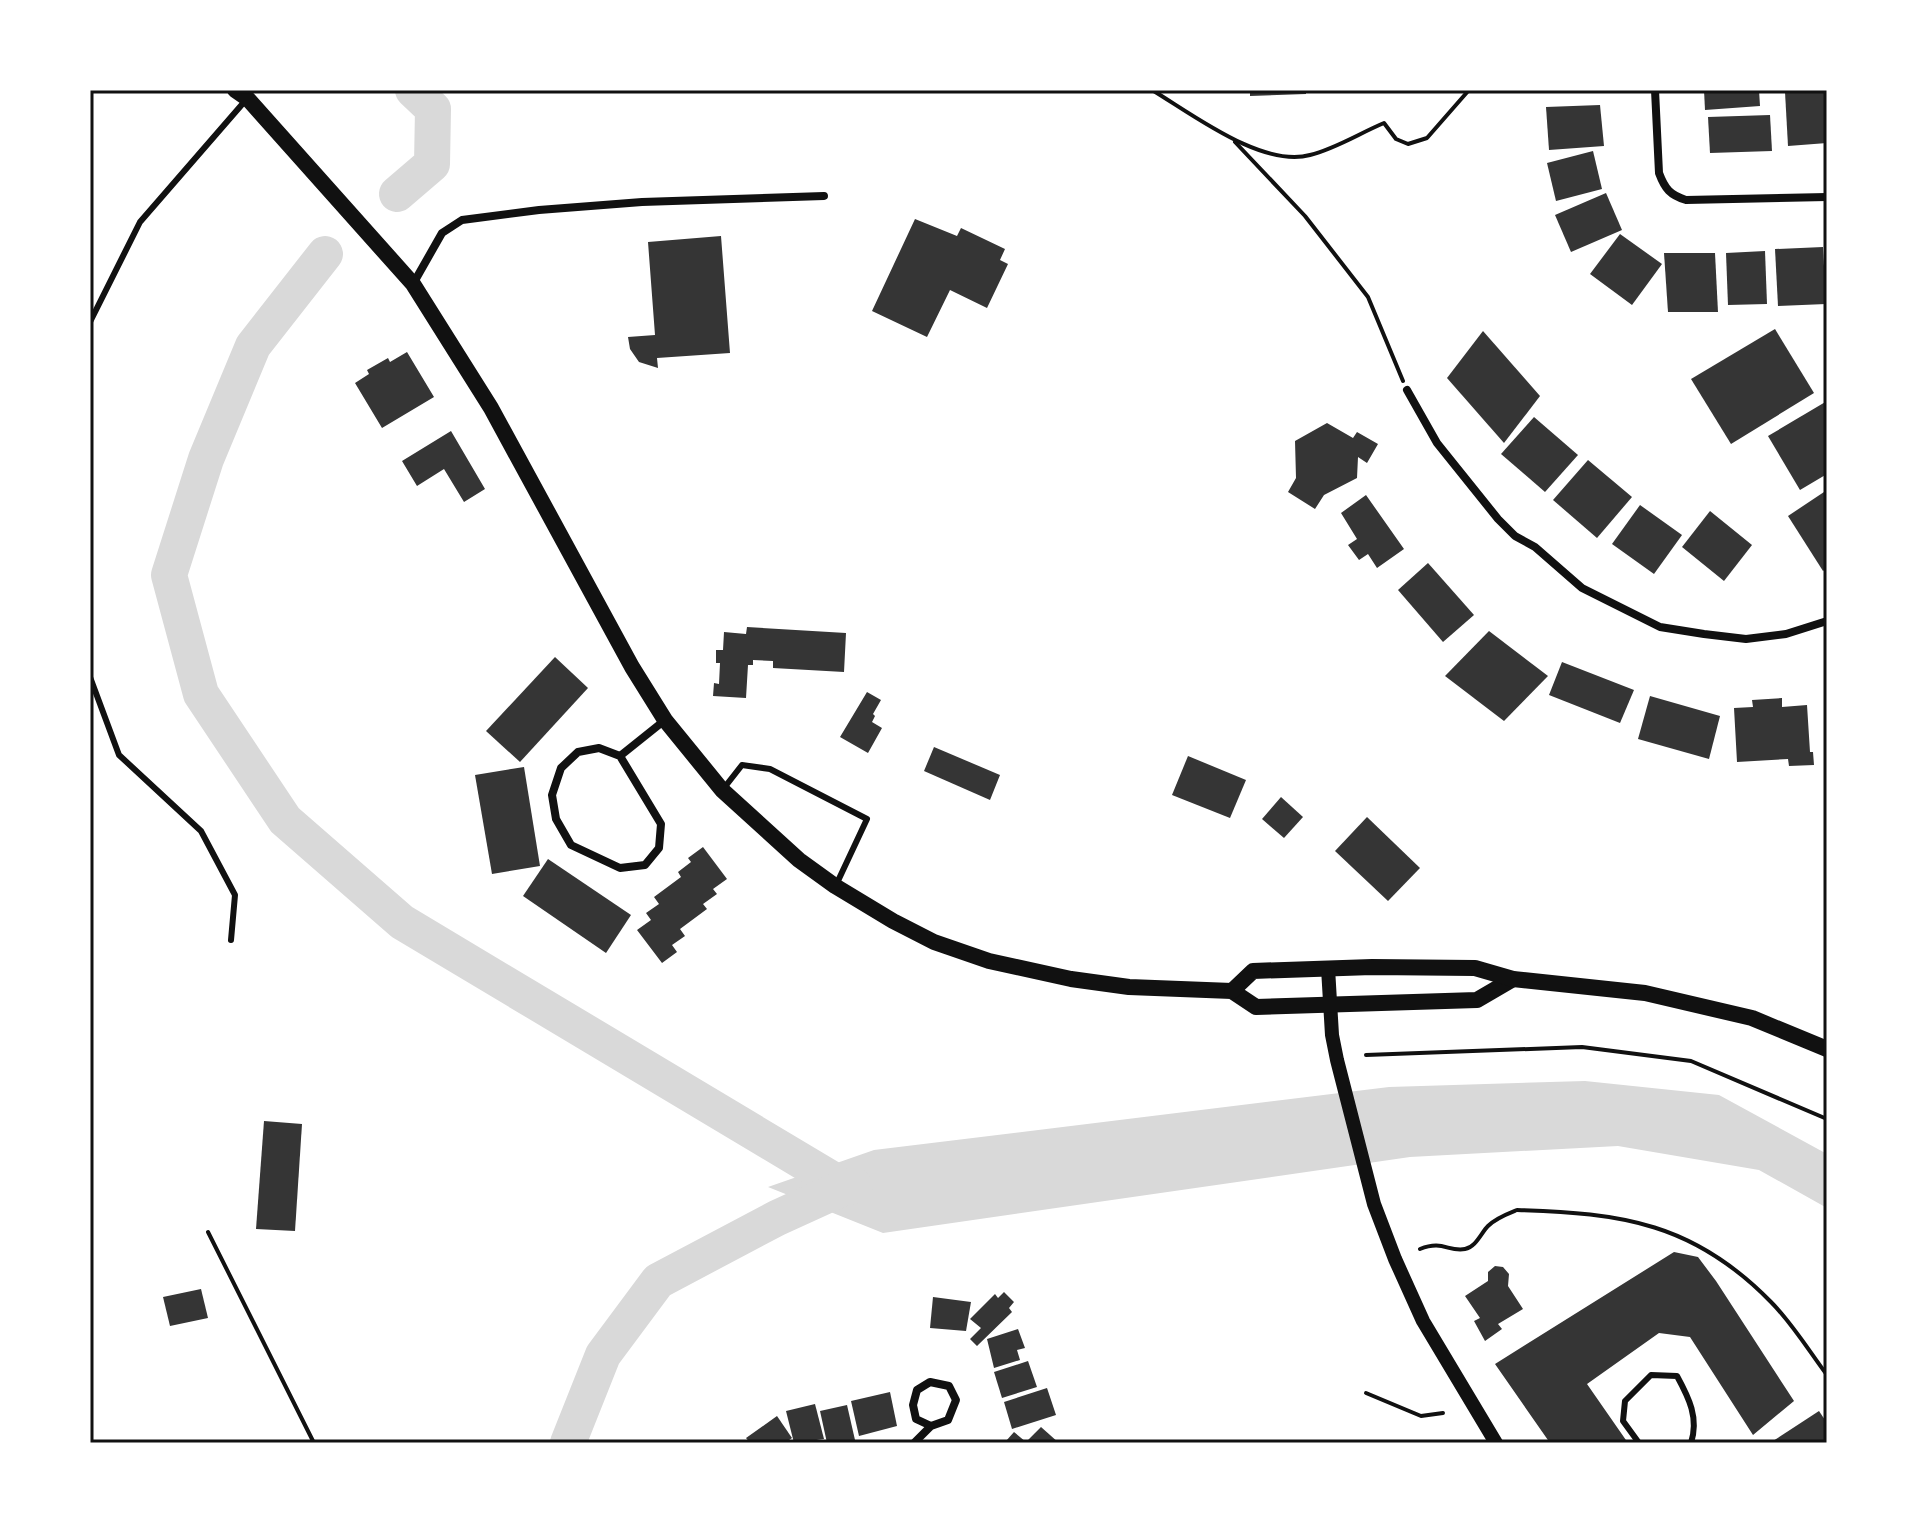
<svg xmlns="http://www.w3.org/2000/svg" width="1917" height="1533" font-family="Manrope,sans-serif">
	<rect width="100%" height="100%" fill="#fff"/>
	<polygon fill="#d9d9d9" points="1585,1081 1719,1095 1827,1154 1827,1208 1759,1170 1618,1146 1410,1157 883,1233 768,1187 874,1150 1389,1087"/>
	<g fill="none" stroke-linecap="round" stroke-linejoin="round">
		<g stroke="#d9d9d9" stroke-width="36">
			<polyline points="397,194 432,164 433,109 413,90"/>
			<polyline points="325,254 253,346 206,459 169,575 201,694 285,820 402,922 845,1187"/>
			<polyline points="568,1443 603,1355 658,1281 777,1218 845,1187 855,1186"/>
		</g>
	</g>
	<g fill="#353535">
		<polygon points="1250,90 1306,90 1306,94 1250,96"/>
		<polygon points="1704,90 1759,90 1760,106 1705,110"/>
		<polygon points="1824,90 1827,143 1788,146 1785,92"/>
		<polygon points="1600,105 1604,146 1549,150 1546,107"/>
		<polygon points="1770,115 1772,151 1710,153 1708,117"/>
		<polygon points="1593,151 1602,189 1556,201 1547,163"/>
		<polygon points="1606,193 1622,230 1571,252 1555,215"/>
		<polygon points="915,219 957,236 961,228 1005,249 1000,260 1008,264 987,308 950,290 927,337 872,311"/>
		<polygon points="1620,234 1662,264 1632,305 1590,274"/>
		<polygon points="721,236 730,353 657,358 658,368 639,362 630,349 628,337 655,335 648,242"/>
		<polygon points="1823,247 1826,304 1778,306 1775,249"/>
		<polygon points="1765,251 1767,304 1728,305 1726,253"/>
		<polygon points="1664,253 1715,253 1718,312 1668,312"/>
		<polygon points="1775,329 1814,393 1731,444 1691,379"/>
		<polygon points="1483,331 1540,396 1504,443 1447,378"/>
		<polygon points="407,352 434,397 382,428 355,383 369,374 367,370 388,358 390,362"/>
		<polygon points="1827,401 1827,474 1800,490 1768,436"/>
		<polygon points="1534,417 1578,455 1545,492 1501,454"/>
		<polygon points="1327,423 1353,438 1357,432 1378,444 1367,463 1358,457 1357,478 1324,495 1315,509 1288,492 1296,478 1295,441"/>
		<polygon points="451,431 485,489 464,502 444,469 417,486 402,461"/>
		<polygon points="1588,460 1632,497 1597,538 1553,500"/>
		<polygon points="1827,490 1827,568 1823,571 1788,516"/>
		<polygon points="1366,495 1404,549 1377,568 1368,554 1359,560 1348,545 1357,539 1341,513"/>
		<polygon points="1640,505 1682,535 1654,574 1612,544"/>
		<polygon points="1710,511 1752,545 1724,581 1682,547"/>
		<polygon points="1428,563 1474,615 1443,642 1398,590"/>
		<polygon points="747,627 846,633 844,672 773,668 773,661 753,660 753,665 748,665 746,698 713,696 714,683 719,684 720,663 716,663 716,650 723,650 724,632 746,634"/>
		<polygon points="1489,631 1548,676 1504,721 1445,676"/>
		<polygon points="555,657 588,688 520,762 486,731"/>
		<polygon points="1562,662 1634,690 1620,723 1549,695"/>
		<polygon points="867,692 881,700 873,714 875,716 872,722 882,728 868,753 840,737"/>
		<polygon points="1650,696 1720,716 1709,759 1638,739"/>
		<polygon points="1782,698 1782,707 1807,705 1810,752 1813,752 1814,765 1789,766 1788,759 1737,762 1734,708 1753,707 1752,700"/>
		<polygon points="934,747 1000,775 990,800 924,771"/>
		<polygon points="1188,756 1246,780 1230,818 1172,795"/>
		<polygon points="524,767 540,866 492,874 475,775"/>
		<polygon points="1281,797 1303,817 1284,838 1262,819"/>
		<polygon points="1367,817 1420,868 1388,901 1335,851"/>
		<polygon points="703,847 727,879 713,889 717,894 703,904 707,909 680,929 685,936 672,945 677,952 662,963 637,930 651,920 646,913 659,904 654,897 681,877 678,872 691,862 688,858"/>
		<polygon points="548,859 631,915 606,953 523,896"/>
		<polygon points="264,1121 302,1124 295,1231 256,1229"/>
		<polygon points="1674,1252 1698,1257 1716,1281 1794,1401 1753,1435 1690,1337 1659,1333 1587,1384 1628,1443 1550,1443 1495,1364"/>
		<polygon points="1495,1266 1503,1267 1509,1274 1508,1286 1523,1309 1498,1324 1502,1329 1485,1341 1474,1321 1480,1318 1465,1296 1488,1281 1488,1272"/>
		<polygon points="201,1289 208,1318 170,1326 163,1297"/>
		<polygon points="1004,1292 1014,1302 1009,1308 1012,1312 977,1346 970,1339 981,1328 970,1319 995,1294 998,1298"/>
		<polygon points="933,1297 971,1302 966,1331 930,1328"/>
		<polygon points="1018,1329 1025,1348 1017,1350 1020,1360 994,1368 987,1339"/>
		<polygon points="1028,1361 1037,1387 1002,1398 994,1372"/>
		<polygon points="1047,1388 1056,1415 1012,1429 1004,1402"/>
		<polygon points="890,1392 897,1426 859,1436 851,1401"/>
		<polygon points="815,1404 824,1439 794,1443 786,1411"/>
		<polygon points="847,1405 855,1440 827,1443 820,1411"/>
		<polygon points="1819,1411 1827,1423 1827,1443 1770,1443"/>
		<polygon points="777,1416 792,1438 785,1443 750,1443 746,1438"/>
		<polygon points="1041,1427 1059,1443 1009,1443 1006,1441 1014,1432 1026,1442"/>
	</g>
	<g fill="none" stroke-linecap="round" stroke-linejoin="round">
		<g stroke="#111" stroke-width="4">
			<path d="M1152,90c40,24 110,78 158,65 25,-6 50,-22 74,-32l12,16 12,5 19,-6 42,-48"/>
			<polyline points="1235,142 1305,216 1368,297 1403,381"/>
			<polyline points="1366,1055 1582,1047 1691,1061 1827,1119"/>
			<polyline points="208,1232 314,1443"/>
			<path d="M1420,1249c23,-9 28,3 45,0 11,-2 16,-16 23,-23 8,-8 19,-12 29,-16 105,3 177,13 254,92 21,21 38,49 56,73"/>
			<polyline points="1366,1393 1421,1416 1443,1413"/>
		</g>
		<g stroke="#111" stroke-width="6">
			<polyline points="90,322 140,222 245,101"/>
			<polyline points="90,677 119,755 201,831 235,895 231,940"/>
			<polyline points="724,788 742,765 770,769 867,819 837,883"/>
			<path d="M1639,1443l-16,-22 2,-20 26,-26 26,1c12,22 22,42 14,67"/>
		</g>
		<g stroke="#111" stroke-width="8">
			<path d="M1655,90l4,83c6,16 11,22 27,27l141,-3"/>
			<polyline points="413,284 442,233 462,220 539,210 642,202 824,196"/>
			<polyline points="1407,390 1437,443 1498,519 1515,536 1535,547 1582,588 1660,627 1704,634 1746,639 1786,634 1827,621"/>
			<polygon points="599,748 620,756 661,824 659,848 645,865 620,868 571,845 556,819 552,795 561,768 578,752"/>
			<polyline points="620,756 665,720"/>
			<polyline points="914,1443 931,1426 948,1420 956,1400 949,1386 930,1382 917,1390 913,1405 916,1419 931,1426"/>
		</g>
		<polyline stroke="#111" stroke-width="14" points="1328,968 1332,1035 1337,1060 1374,1204 1395,1259 1423,1321 1496,1443"/>
		<g stroke="#111" stroke-width="16">
			<polyline points="235,90 248,99 413,284 491,408 632,667 665,720 722,790 799,860 835,886 893,921 934,942 989,961 1071,979 1129,987 1232,991 1256,1007 1477,1000 1513,979"/>
			<polyline points="1232,991 1253,971 1372,967 1475,968 1513,979 1645,993 1752,1018 1827,1049"/>
		</g>
	</g>
	<rect width="1917" height="1533" fill="none" stroke="#ffffff" stroke-width="184"/>
	<rect x="92" y="92" width="1733" height="1349" fill="none" stroke="#111" stroke-width="3"/>
</svg>
